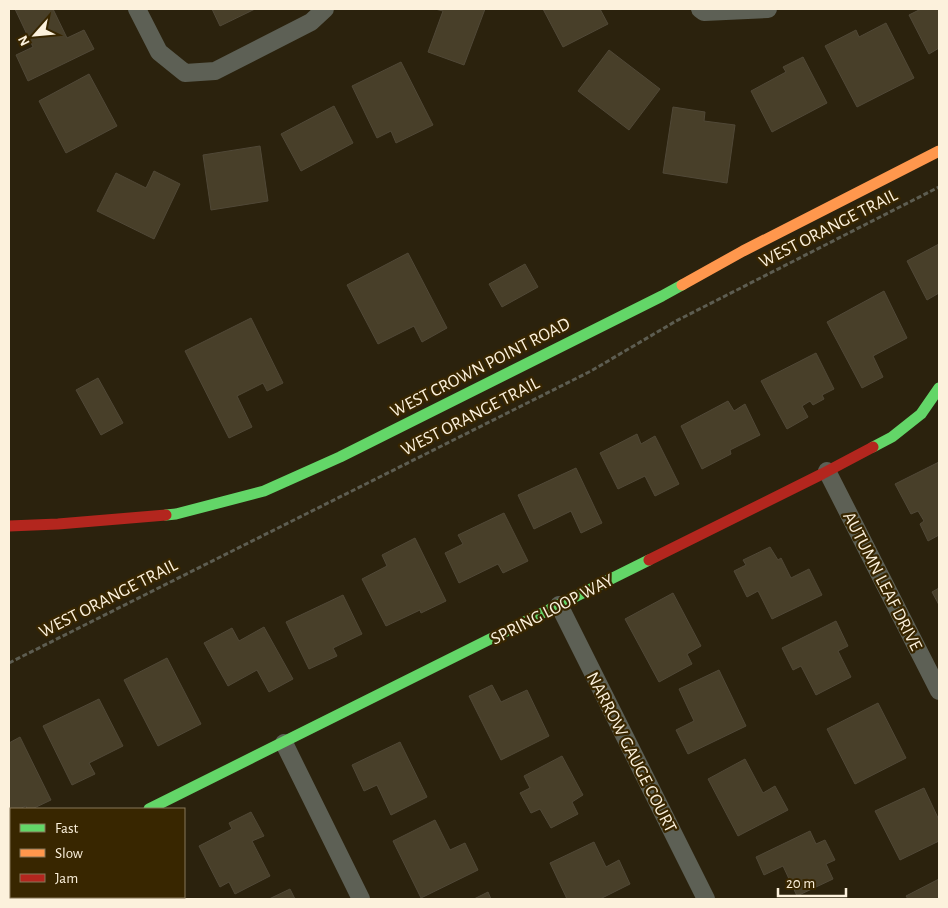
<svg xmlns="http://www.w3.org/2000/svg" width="948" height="908" font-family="'Alegreya Sans',sans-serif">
	<rect width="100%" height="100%" fill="#2b220d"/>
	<g fill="#483f29" stroke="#504837">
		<polygon points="15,9 53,9 67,38 84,30 94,49 28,81 16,55 33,47"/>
		<polygon points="212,9 255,9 220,26"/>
		<polygon points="435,9 485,9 464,65 428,52 443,11"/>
		<polygon points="543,9 600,9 608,24 563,47"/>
		<polygon points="921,9 939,9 939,48 929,54 909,15"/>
		<polygon points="886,23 914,78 857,107 825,46 856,30 859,37"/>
		<polygon points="609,50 660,89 629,130 578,91"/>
		<polygon points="803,57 827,103 772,132 751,91 786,72 783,67"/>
		<polygon points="401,62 433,125 396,143 391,131 377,138 352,86"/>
		<polygon points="89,74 117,126 66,153 39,101"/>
		<polygon points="334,106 353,143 301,171 281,134"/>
		<polygon points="673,107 705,112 704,121 735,125 727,183 663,173"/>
		<polygon points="260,146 268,201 211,210 203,155"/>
		<polygon points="154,171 180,184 154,239 97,211 116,173 146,188"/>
		<polygon points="939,244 939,293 927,300 907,261"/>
		<polygon points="408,253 447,328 422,342 414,326 378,344 347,285"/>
		<polygon points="525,264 538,287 502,307 489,284"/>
		<polygon points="884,291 907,338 873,356 883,377 862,388 827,322"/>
		<polygon points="251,318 283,383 267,391 263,383 237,396 252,427 229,438 185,351"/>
		<polygon points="816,353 834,389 822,395 824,399 813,405 810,401 802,406 808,417 787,429 761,381"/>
		<polygon points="98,378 123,423 101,435 76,390"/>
		<polygon points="728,401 734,411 745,404 760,435 730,450 731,454 702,469 681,426"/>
		<polygon points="637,434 641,444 655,436 679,484 655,496 645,476 618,489 600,453"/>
		<polygon points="939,462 939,535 928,541 920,524 924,521 918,511 911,514 895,484"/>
		<polygon points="576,468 602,523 581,533 571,511 534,529 518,495"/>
		<polygon points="504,513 528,561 503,573 498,564 459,583 445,553 463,544 458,535"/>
		<polygon points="415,538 446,601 421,613 420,610 386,626 362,579 387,566 382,555"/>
		<polygon points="770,547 778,560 781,558 791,578 809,569 822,595 772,619 758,591 747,597 734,571 746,565 743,560"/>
		<polygon points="939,588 939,605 932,592"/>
		<polygon points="673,593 701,646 687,654 692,664 659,682 625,619"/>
		<polygon points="343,595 362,634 333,648 337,656 309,669 286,622"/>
		<polygon points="836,621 848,646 838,651 851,677 816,695 801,666 793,670 782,648"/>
		<polygon points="264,627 293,679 269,692 257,670 228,686 204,643 232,628 239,641"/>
		<polygon points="167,658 201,724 158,746 124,680"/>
		<polygon points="719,670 746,726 688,754 676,730 694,721 679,689"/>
		<polygon points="492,685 501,702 527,690 549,736 501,760 469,696"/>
		<polygon points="99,699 123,746 89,763 95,774 72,785 43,726"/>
		<polygon points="878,703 906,758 855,784 827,729"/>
		<polygon points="20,737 51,800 32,809 27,809 26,806 19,809 11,809 11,813 9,814 9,743"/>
		<polygon points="400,742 427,797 391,815 377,785 364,791 352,765"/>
		<polygon points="562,756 583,795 572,802 578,814 551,828 540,809 531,813 520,793 530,788 524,776"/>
		<polygon points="745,759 763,793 775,786 788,810 738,836 708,779"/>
		<polygon points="924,788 939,820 939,841 900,860 875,811"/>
		<polygon points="251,812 264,836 252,841 270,876 235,894 229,882 220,887 199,846 232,829 229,823"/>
		<polygon points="435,820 450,850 465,843 478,870 421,898 393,841"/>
		<polygon points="810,831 816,844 825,840 835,860 826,864 833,879 797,896 783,866 764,875 756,857"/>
		<polygon points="594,842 606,867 619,860 630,884 600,899 567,899 550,863"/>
		<polygon points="939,879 939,899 908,899 906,896"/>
		<polygon points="290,889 295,899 269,899"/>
		<polygon points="488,892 491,899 474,899"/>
		<polygon points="87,897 140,897 142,899 82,899"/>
	</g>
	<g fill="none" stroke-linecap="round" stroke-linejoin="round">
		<polyline stroke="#5d5d51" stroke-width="3" stroke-dasharray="5 2.5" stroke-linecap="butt" points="9,663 591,371 676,321 939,187"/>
		<g stroke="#5d6055" stroke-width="18">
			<polyline points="137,9 159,52 185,73 215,71 311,22 325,9"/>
			<polyline points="700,9 704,12 768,9"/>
			<polyline points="827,471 939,691"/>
			<polyline points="559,605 706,899"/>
			<polyline points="284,743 361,899"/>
			<polyline points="10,878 11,881"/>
			<polyline points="19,897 20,899"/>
		</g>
		<g stroke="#63d668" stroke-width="11">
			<polyline points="873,447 892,437 921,414 939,388"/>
			<polyline points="166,515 176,514 264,491 340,457 662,296 682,285"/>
			<polyline points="149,809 649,560"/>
		</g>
		<polyline stroke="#ff974d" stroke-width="11" points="682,285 743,251 939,151"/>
		<g stroke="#b3261e" stroke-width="11">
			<polyline points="9,526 58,524 166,515"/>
			<polyline points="649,560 822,474 873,447"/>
		</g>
	</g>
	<g text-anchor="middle" stroke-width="4.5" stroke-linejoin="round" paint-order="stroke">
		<g font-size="18" fill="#fcf1dc" stroke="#382600">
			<text transform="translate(828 228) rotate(-27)" y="6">WEST ORANGE TRAIL</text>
			<text transform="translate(480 367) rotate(-27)" y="6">WEST CROWN POINT ROAD</text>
			<text transform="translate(470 416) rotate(-27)" y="6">WEST ORANGE TRAIL</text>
			<text transform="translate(883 581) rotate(63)" y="6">AUTUMN LEAF DRIVE</text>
			<text transform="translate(108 598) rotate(-27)" y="6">WEST ORANGE TRAIL</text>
			<text transform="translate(552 609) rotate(-27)" y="6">SPRING LOOP WAY</text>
			<text transform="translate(632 752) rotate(63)" y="6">NARROW GAUGE COURT</text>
		</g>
	</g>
	<rect width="948" height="908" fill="none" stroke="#fcf1dc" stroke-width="20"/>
	<rect x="10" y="808" width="175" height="90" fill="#382600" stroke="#867758"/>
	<rect x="20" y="824" width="25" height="8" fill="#63d668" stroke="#867758"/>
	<text x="55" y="833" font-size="15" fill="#fcf1dc">Fast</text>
	<rect x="20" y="849" width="25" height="8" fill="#ff974d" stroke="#867758"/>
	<text x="55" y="858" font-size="15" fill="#fcf1dc">Slow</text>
	<rect x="20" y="874" width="25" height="8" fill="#b3261e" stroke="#867758"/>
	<text x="55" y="883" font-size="15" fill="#fcf1dc">Jam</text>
	<g transform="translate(35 35) rotate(243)" stroke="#382600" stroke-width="4" paint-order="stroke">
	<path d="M0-4L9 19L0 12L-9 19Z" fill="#fcf1dc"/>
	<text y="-8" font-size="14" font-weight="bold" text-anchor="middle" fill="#fcf1dc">N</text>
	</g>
	<path d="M778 888v8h68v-8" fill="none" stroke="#fcf1dc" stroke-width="2.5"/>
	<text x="786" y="888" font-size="15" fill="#fcf1dc" stroke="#382600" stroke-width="4" paint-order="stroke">20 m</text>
</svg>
